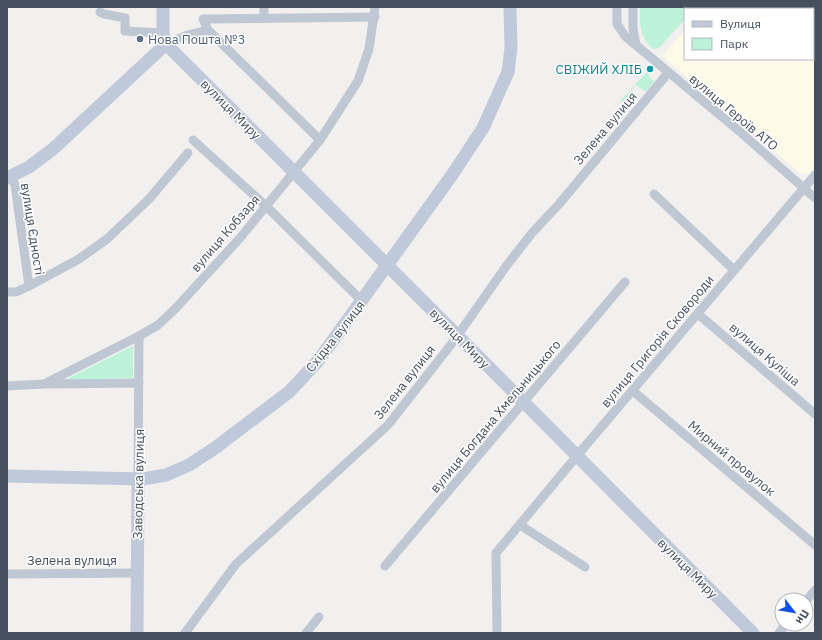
<svg xmlns="http://www.w3.org/2000/svg" width="822" height="640" font-family="'IBM Plex Sans',sans-serif">
	<rect width="100%" height="100%" fill="#f2efef"/>
	<polygon fill="#fdfae7" points="714,7 815,7 815,168 810,174 800,173 662,56 685,30 685,59 813,59 813,9 712,9"/>
	<g fill="#bbf2d8">
		<path d="M640,7h56l-1,2h-10v10l-26,29 -6,1c-14,-13 -13,-24 -13,-42z"/>
		<polygon points="648,71 651,73 648,76 654,81 646,92 636,85 628,94 633,99 627,106 620,101"/>
		<polygon points="133,346 133,378 65,380"/>
	</g>
	<g fill="none" stroke-linecap="round" stroke-linejoin="round">
		<g stroke="#bfc7d2" stroke-width="9">
			<polyline points="264,7 264,18"/>
			<polyline points="617,7 617,24 625,36 738,130 815,198"/>
			<polyline points="633,7 633,29 636,45"/>
			<polyline points="100,12 104,14 125,18 125,31 163,33"/>
			<polyline points="166,44 188,35 208,30"/>
			<polyline points="193,140 266,206 362,301"/>
			<polyline points="320,140 208,30 203,19 375,17"/>
			<polyline points="11,176 15,185 29,286"/>
			<polyline points="654,194 734,270"/>
			<polyline points="7,292 16,292 29,286 79,259 107,239 149,199 188,153"/>
			<polyline points="698,314 815,414"/>
			<polyline points="47,384 139,383"/>
			<polyline points="7,386 44,384 139,336 158,325 176,308 240,238 320,140 358,81 369,49 375,7"/>
			<polyline points="633,391 815,545"/>
			<polyline points="138,479 139,336"/>
			<polyline points="520,525 585,567"/>
			<polyline points="385,566 625,282"/>
			<polyline points="7,574 138,573"/>
			<polyline points="806,601 815,590"/>
			<polyline points="185,633 236,564 388,425 453,342 507,265 532,233 560,203 668,73"/>
			<polyline points="306,633 319,617"/>
			<polyline points="497,633 496,553 581,451 815,175"/>
			<polyline points="779,633 786,624"/>
		</g>
		<g stroke="#c0c9d9" stroke-width="13">
			<polyline points="163,7 163,33 166,44 453,331 753,633"/>
			<polyline points="7,178 29,167 53,149 166,44"/>
			<polyline points="7,476 143,479 166,475 189,465 215,448 289,392 318,361 452,175 483,128 508,72 511,48 510,7"/>
			<polyline points="137,633 138,479"/>
		</g>
	</g>
	<circle fill="#5c6f8a" stroke="#fff" stroke-width="1.5" cx="140" cy="39" r="4"/>
	<circle fill="#0f9aa8" stroke="#fff" stroke-width="1.5" cx="650" cy="69" r="4"/>
	<g text-anchor="middle" stroke-width="3" stroke-linejoin="round" paint-order="stroke">
		<g font-size="13" fill="#4e5e75" stroke="#fff" text-anchor="start">
			<text x="148" y="44">Нова Пошта №3</text>
		</g>
		<g font-size="13" fill="#0d838f" stroke="#fff" text-anchor="end">
			<text x="642" y="74">СВІЖИЙ ХЛІБ</text>
		</g>
		<g font-size="13" fill="#464f5e" stroke="#fff">
			<text transform="translate(231 109) rotate(45)" y="5">вулиця Миру</text>
			<text transform="translate(734 112) rotate(40)" y="5">вулиця Героїв АТО</text>
			<text transform="translate(605 128) rotate(-50)" y="5">Зелена вулиця</text>
			<text transform="translate(33 229) rotate(81)" y="5">вулиця Єдності</text>
			<text transform="translate(225 233) rotate(-49)" y="5">вулиця Кобзаря</text>
			<text transform="translate(335 336) rotate(-52)" y="5">Східна вулиця</text>
			<text transform="translate(460 338) rotate(45)" y="5">вулиця Миру</text>
			<text transform="translate(657 341) rotate(-50)" y="5">вулиця Григорія Сковороди</text>
			<text transform="translate(765 354) rotate(41)" y="5">вулиця Куліша</text>
			<text transform="translate(404 382) rotate(-52)" y="5">Зелена вулиця</text>
			<text transform="translate(495 416) rotate(-50)" y="5">вулиця Богдана Хмельницького</text>
			<text transform="translate(732 458) rotate(40)" y="5">Мирний провулок</text>
			<text transform="translate(138 484) rotate(-89)" y="5">Заводська вулиця</text>
			<text x="72" y="565">Зелена вулиця</text>
			<text transform="translate(688 568) rotate(45)" y="5">вулиця Миру</text>
		</g>
	</g>
	<rect width="822" height="640" fill="none" stroke="#464f5e" stroke-width="16"/>
	<rect x="684" y="8" width="130" height="52" fill="#ffffff" stroke="#b5b9bf"/>
	<rect x="692" y="21" width="20" height="6" fill="#c0c9d9" stroke="#b5b9bf"/>
	<text x="720" y="28" font-size="12" fill="#464f5e">Вулиця</text>
	<rect x="692" y="38" width="20" height="12" fill="#bbf2d8" stroke="#b5b9bf"/>
	<text x="720" y="48" font-size="12" fill="#464f5e">Парк</text>
	<g transform="translate(794 612) rotate(121)"><circle r="19" fill="#ffffff" stroke="#b5b9bf"/>
	<path d="M0-3L7 15L0 10L-7 15Z" fill="#0f50ec"/>
	<text y="-6" font-size="11" font-weight="bold" text-anchor="middle" fill="#464f5e">Пн</text>
	</g>
</svg>
